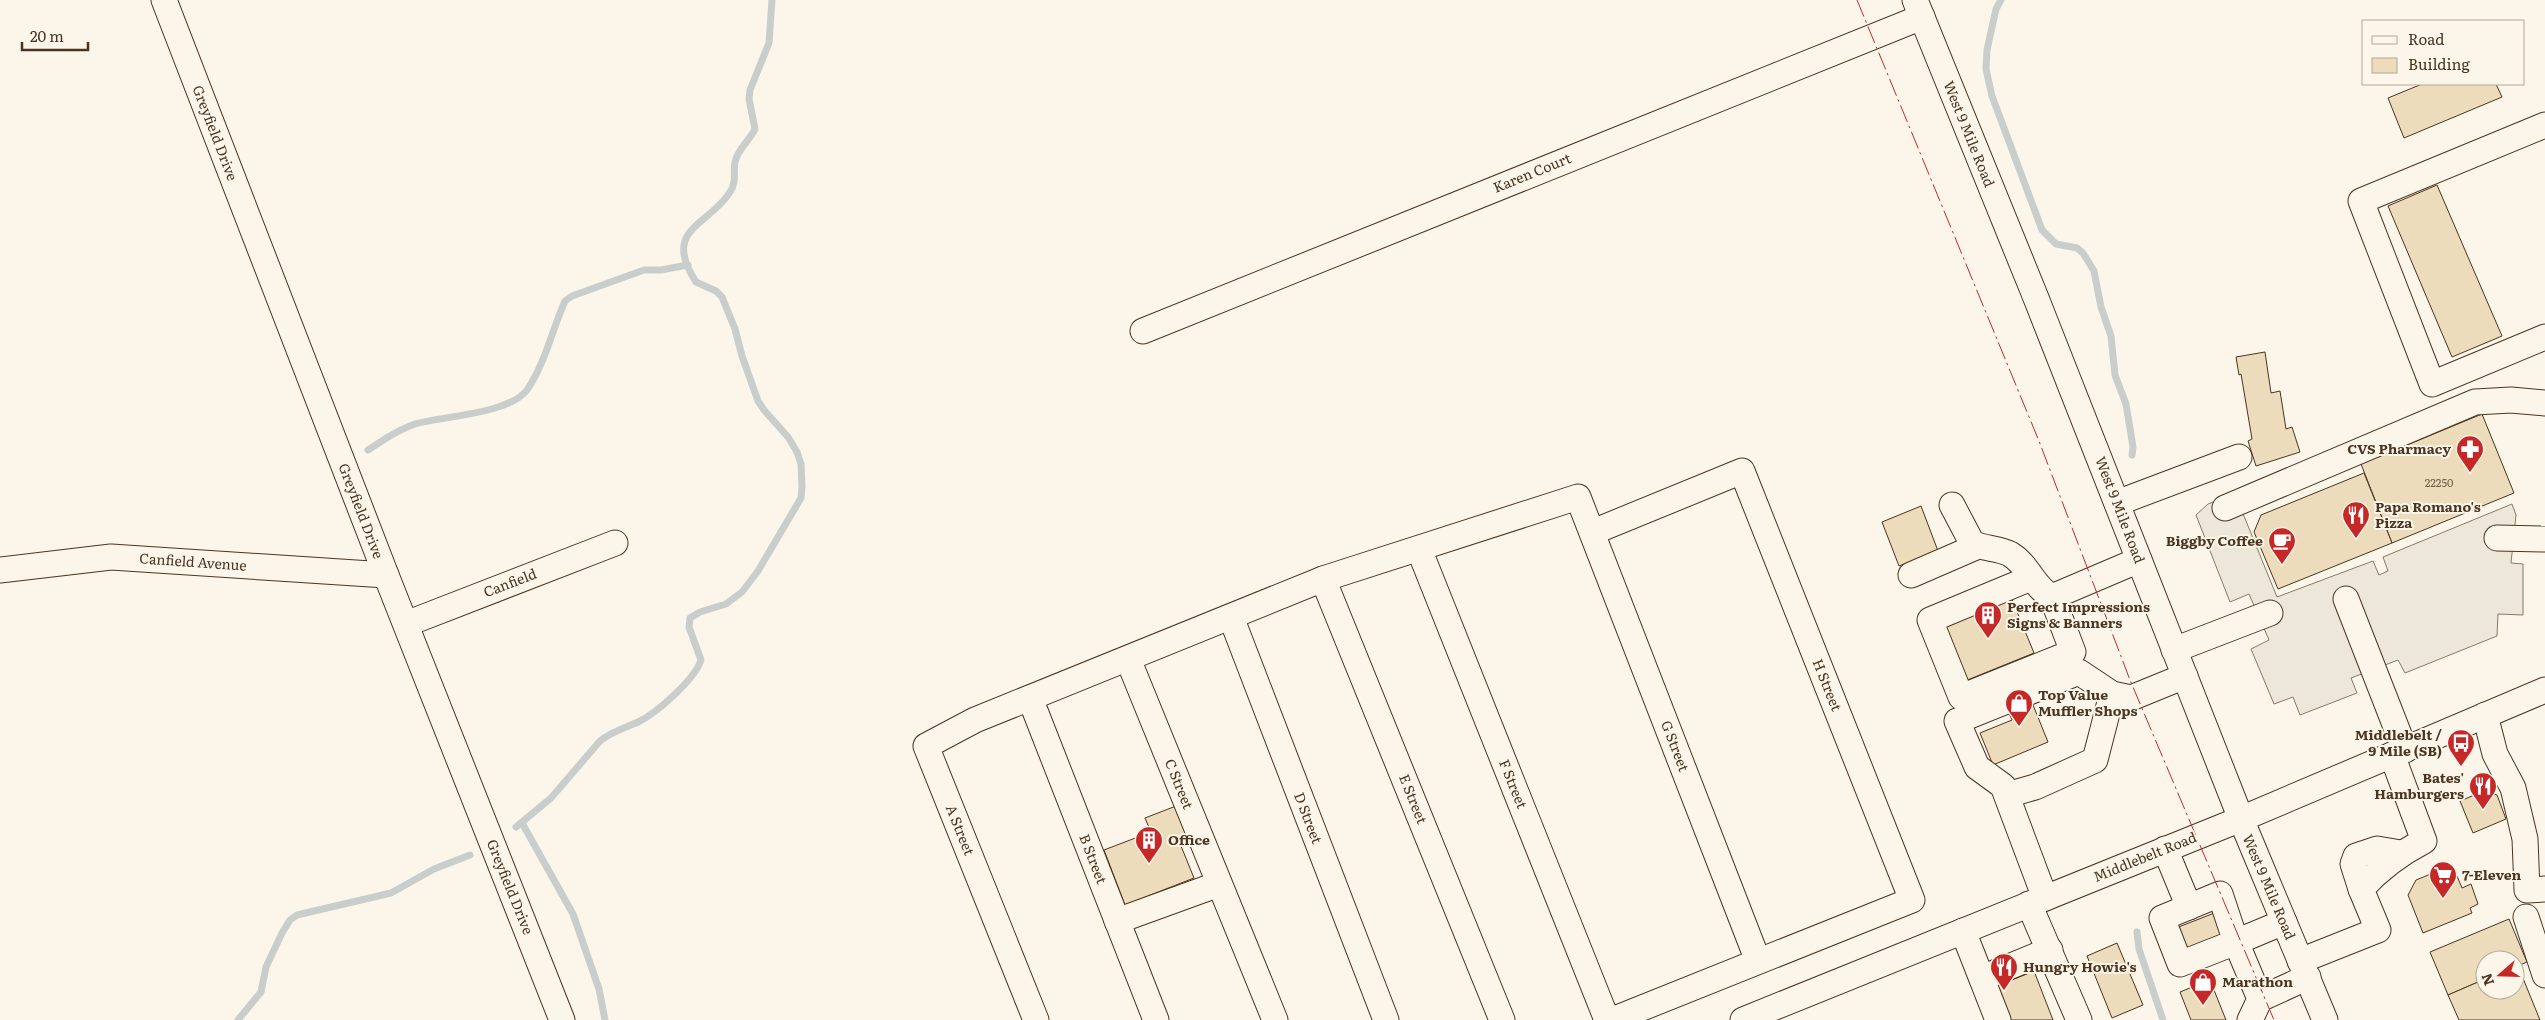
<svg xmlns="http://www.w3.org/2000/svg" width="2545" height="1020" font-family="Literata,serif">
	<rect width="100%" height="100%" fill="#fbf6e9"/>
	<polygon fill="#ede7d9" stroke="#887966" points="2235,494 2277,597 2373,561 2379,575 2388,571 2383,557 2512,504 2516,515 2511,563 2523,564 2523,615 2498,614 2497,636 2405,673 2398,660 2351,678 2357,693 2300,715 2293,697 2274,704 2251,649 2269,640 2249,594 2230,602 2196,515 2208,504"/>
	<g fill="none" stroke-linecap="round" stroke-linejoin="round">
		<g stroke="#c9cecd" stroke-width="7">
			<polyline points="2001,0 1996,9 1987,50 1986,69 1992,96 2042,230 2056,244 2077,248 2083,253 2094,271 2101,307 2111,336 2115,375 2126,404 2133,447 2132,455"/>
			<path d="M368,450c15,-10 30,-20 47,-26 28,-8 94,-10 112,-34 18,-26 25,-60 38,-89l7,-5 72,-26h17l27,-5"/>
			<polyline points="522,823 573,914 599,989 605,1020"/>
			<path d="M516,827l35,-29 49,-57c12,-10 25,-13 38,-19 19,-9 57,-43 63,-62l-12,-33 1,-9 10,-6 26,-8 16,-12 16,-21 43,-73 1,-11 -1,-23 -4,-12 -9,-15 -24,-27 -6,-9 -16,-45 -7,-27 -13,-32 -6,-6 -20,-9c-35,-54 13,-56 34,-90 7,-10 3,-20 5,-30 2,-12 15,-22 20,-33l-6,-30 1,-9 19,-47 3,-43"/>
			<polyline points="2137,932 2139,949 2163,1020"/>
			<polyline points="238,1020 261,992 266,967 282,933 290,920 297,915 391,893 434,869 470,855"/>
		</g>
	</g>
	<g fill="#ecdcbc" stroke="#4a3520">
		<polygon points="2422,84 2496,84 2502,97 2404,138 2388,98"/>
		<polygon points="2437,185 2502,336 2452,357 2388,206"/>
		<polygon points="2265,352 2271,393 2280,391 2286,429 2292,427 2300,452 2256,466 2248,441 2252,439 2241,374 2239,375 2236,357"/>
		<polygon points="2482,414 2514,493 2392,543 2361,464"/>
		<polygon points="2364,473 2392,543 2278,589 2254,532 2261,515"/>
		<polygon points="1921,506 1938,551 1899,566 1882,522"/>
		<polygon points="2011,597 2034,653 1965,681 1942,626"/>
		<polygon points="2031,700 2048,742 1993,765 1980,733 2012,720 2007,709"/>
		<polygon points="2484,791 2497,795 2506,819 2473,833 2460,801"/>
		<polygon points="1176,806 1190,842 1181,846 1194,878 1125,905 1104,850 1151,832 1145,818"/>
		<polygon points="2443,869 2457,876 2462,888 2471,884 2478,904 2470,908 2472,913 2423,933 2408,895 2416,880"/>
		<polygon points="2217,912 2226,936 2185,952 2176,928"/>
		<polygon points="2509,919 2527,962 2515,967 2515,960 2485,960 2485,979 2448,995 2430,952"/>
		<polygon points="2117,943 2143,1005 2112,1018 2087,956"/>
		<polygon points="2518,966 2540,1020 2459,1020 2448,995 2485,979 2485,990 2515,990 2515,967"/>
		<polygon points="2034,971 2053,1020 2009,1020 1992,988"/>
		<polygon points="2210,980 2226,1020 2191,1020 2180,992"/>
	</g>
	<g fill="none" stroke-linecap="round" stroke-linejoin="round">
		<g stroke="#4a3520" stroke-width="27">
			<g id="minor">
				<polyline points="164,0 386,575 562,1020"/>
				<polyline points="1915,0 2036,298 2241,819 2325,1020"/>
				<polyline points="2545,125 2361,201 2432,384 2545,337"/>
				<polyline points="1143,331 1922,17"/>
				<polyline points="2117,503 2239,457"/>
				<path d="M1952,505l20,38c12,6 27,5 38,11 19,11 23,33 42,43l87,-37"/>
				<polyline points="2225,508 2475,402 2511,400 2545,403"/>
				<polyline points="1593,532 1742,471 1912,900 1612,1020"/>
				<polyline points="2497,538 2545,539"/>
				<polyline points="1419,549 1607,1020"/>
				<polyline points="0,570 111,557 386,575"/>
				<polyline points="1911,575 1978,546"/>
				<polyline points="2031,578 1930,620 1961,697 2073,652 2052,597"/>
				<polyline points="1323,579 1502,1020"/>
				<polyline points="2346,599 2405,750"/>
				<polyline points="1231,617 1386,1020"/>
				<polyline points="406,624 615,543"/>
				<polyline points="2174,650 2270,613"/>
				<polyline points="1128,659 1275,1020"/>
				<polyline points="1030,698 1156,1020"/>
				<polyline points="2485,715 2495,754 2513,788 2525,839 2527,890 2545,889"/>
				<polyline points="2007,795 2035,787 2095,760 2112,694"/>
				<polyline points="2165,849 2189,907"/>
				<polyline points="2361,889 2353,864 2356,856 2377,849 2401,853"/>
				<polyline points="2045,898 2003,786 1977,767 1957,721 2079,672 2112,694 2131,698 2185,676"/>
				<polyline points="2029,904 2079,1020"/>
				<polyline points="2526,917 2545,975"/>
				<polyline points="1117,921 1219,884"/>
				<polyline points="2284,922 2236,942 2220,894 2162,918 2180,964 2236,942 2260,999 2308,977"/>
				<polyline points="1963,931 1998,1020"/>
				<path d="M2300,961l78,-31 -17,-41c19,-21 38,-35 63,-48l-32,-86"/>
				<polyline points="1982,978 2050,950"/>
				<polyline points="1036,1020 926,746 975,720 1323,579 1578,497 1758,961"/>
				<polyline points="1743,1020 2241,819 2545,690"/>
				<polyline points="2250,1020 2260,999"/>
			</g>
		</g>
		<use href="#minor" stroke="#fbf6e9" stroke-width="25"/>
		<polyline stroke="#c62828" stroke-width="1" stroke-dasharray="18 4 2.5 4" stroke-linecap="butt" points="1857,0 2039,441 2130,680 2274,1020"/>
	</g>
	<defs>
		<g id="pharmacy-pin" transform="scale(1.4375)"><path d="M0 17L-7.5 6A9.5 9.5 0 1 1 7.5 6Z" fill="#c62828" stroke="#fbf6e9"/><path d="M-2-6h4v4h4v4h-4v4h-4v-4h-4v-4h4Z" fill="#fff"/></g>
		<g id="restaurant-pin" transform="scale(1.4375)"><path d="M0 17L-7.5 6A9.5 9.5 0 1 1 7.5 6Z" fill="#c62828" stroke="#fbf6e9"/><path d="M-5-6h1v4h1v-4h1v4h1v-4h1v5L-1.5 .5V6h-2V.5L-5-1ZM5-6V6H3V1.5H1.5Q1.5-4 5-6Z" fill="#fff"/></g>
		<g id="cafe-pin" transform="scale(1.4375)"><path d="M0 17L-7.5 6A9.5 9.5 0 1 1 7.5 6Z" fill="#c62828" stroke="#fbf6e9"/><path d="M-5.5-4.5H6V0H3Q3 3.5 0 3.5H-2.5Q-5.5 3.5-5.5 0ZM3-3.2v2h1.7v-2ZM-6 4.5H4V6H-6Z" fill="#fff"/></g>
		<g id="building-pin" transform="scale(1.4375)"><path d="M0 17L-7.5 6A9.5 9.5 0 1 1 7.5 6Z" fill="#c62828" stroke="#fbf6e9"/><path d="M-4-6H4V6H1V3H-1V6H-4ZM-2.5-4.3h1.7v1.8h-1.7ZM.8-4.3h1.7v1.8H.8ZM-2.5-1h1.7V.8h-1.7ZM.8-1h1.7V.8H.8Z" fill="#fff"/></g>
		<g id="shop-pin" transform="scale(1.4375)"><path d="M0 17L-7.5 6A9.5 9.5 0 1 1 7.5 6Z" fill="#c62828" stroke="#fbf6e9"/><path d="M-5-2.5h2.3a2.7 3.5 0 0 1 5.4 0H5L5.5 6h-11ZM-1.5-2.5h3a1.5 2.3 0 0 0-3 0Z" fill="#fff"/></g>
		<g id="bus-pin" transform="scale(1.4375)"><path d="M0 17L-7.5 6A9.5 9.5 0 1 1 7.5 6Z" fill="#c62828" stroke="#fbf6e9"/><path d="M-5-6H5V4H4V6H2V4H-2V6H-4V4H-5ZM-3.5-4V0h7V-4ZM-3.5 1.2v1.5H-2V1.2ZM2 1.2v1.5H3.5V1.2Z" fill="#fff"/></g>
		<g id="supermarket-pin" transform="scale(1.4375)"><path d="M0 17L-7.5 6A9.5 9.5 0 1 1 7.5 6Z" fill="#c62828" stroke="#fbf6e9"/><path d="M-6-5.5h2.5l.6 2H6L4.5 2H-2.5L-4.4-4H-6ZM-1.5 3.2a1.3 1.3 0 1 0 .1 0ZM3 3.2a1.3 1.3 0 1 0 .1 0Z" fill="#fff"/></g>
	</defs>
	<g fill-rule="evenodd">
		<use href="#pharmacy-pin" x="2470" y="449"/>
		<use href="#restaurant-pin" x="2356" y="515"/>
		<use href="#cafe-pin" x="2282" y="541"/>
		<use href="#building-pin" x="1988" y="615"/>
		<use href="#shop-pin" x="2019" y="703"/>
		<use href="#bus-pin" x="2461" y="743"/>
		<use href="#restaurant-pin" x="2483" y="786"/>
		<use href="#building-pin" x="1149" y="840"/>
		<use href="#supermarket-pin" x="2443" y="875"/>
		<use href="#restaurant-pin" x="2004" y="967"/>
		<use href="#shop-pin" x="2203" y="982"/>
	</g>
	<g text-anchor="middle" stroke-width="4" stroke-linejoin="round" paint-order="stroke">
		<g font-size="11" fill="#725f47">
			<text x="2439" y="487">22250</text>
		</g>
		<g font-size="14" fill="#4a3520" stroke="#fbf6e9">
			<text transform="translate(215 133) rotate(69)" y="5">Greyfield Drive</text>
			<text transform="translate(1969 134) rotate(68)" y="5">West 9 Mile Road</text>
			<text transform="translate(1532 173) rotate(-22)" y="5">Karen Court</text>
			<text transform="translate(2120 510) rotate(69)" y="5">West 9 Mile Road</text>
			<text transform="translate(361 511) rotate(69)" y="5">Greyfield Drive</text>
			<text transform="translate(193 562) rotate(4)" y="5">Canfield Avenue</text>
			<text transform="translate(510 583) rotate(-21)" y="5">Canfield</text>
			<text transform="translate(1827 685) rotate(68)" y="5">H Street</text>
			<text transform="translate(1675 746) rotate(69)" y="5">G Street</text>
			<text transform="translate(1179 784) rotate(68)" y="5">C Street</text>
			<text transform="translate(1513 784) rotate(68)" y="5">F Street</text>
			<text transform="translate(1413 799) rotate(68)" y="5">E Street</text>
			<text transform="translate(1308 818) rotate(69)" y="5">D Street</text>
			<text transform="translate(960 830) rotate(68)" y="5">A Street</text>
			<text transform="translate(2145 857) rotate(-22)" y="5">Middlebelt Road</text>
			<text transform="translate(1093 859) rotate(69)" y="5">B Street</text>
			<text transform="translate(510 887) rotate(68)" y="5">Greyfield Drive</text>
			<text transform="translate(2269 887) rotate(67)" y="5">West 9 Mile Road</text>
		</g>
		<g font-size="14" font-weight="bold" fill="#4a3520" stroke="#fbf6e9" text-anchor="start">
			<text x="2451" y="454" text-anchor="end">CVS Pharmacy</text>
			<text x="2375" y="512">Papa Romano's<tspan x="2375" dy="16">Pizza</tspan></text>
			<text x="2263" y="546" text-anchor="end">Biggby Coffee</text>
			<text x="2007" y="612">Perfect Impressions<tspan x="2007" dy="16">Signs &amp; Banners</tspan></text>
			<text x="2038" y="700">Top Value<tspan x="2038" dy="16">Muffler Shops</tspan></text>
			<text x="2442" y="740" text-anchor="end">Middlebelt /<tspan x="2442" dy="16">9 Mile (SB)</tspan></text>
			<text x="2464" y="783" text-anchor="end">Bates'<tspan x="2464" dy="16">Hamburgers</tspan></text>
			<text x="1168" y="845">Office</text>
			<text x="2462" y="880">7-Eleven</text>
			<text x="2023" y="972">Hungry Howie's</text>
			<text x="2222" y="987">Marathon</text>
		</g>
	</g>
	<rect x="2362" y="20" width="162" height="65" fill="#fbf6e9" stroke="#b4a999"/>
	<rect x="2372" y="36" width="25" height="8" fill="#fbf6e9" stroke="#b4a999"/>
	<text x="2408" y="45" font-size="15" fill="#4a3520">Road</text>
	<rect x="2372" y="58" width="25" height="15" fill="#ecdcbc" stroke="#b4a999"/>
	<text x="2408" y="70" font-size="15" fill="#4a3520">Building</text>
	<g transform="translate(2500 975) rotate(250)"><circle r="24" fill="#fbf6e9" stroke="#b4a999"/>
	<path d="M0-4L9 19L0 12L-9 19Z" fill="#c62828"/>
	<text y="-8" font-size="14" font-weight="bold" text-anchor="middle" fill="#4a3520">N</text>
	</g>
	<path d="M22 42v8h66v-8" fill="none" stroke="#4a3520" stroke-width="2.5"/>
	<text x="30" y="42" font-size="15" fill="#4a3520" stroke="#fbf6e9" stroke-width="4" paint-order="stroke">20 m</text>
</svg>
